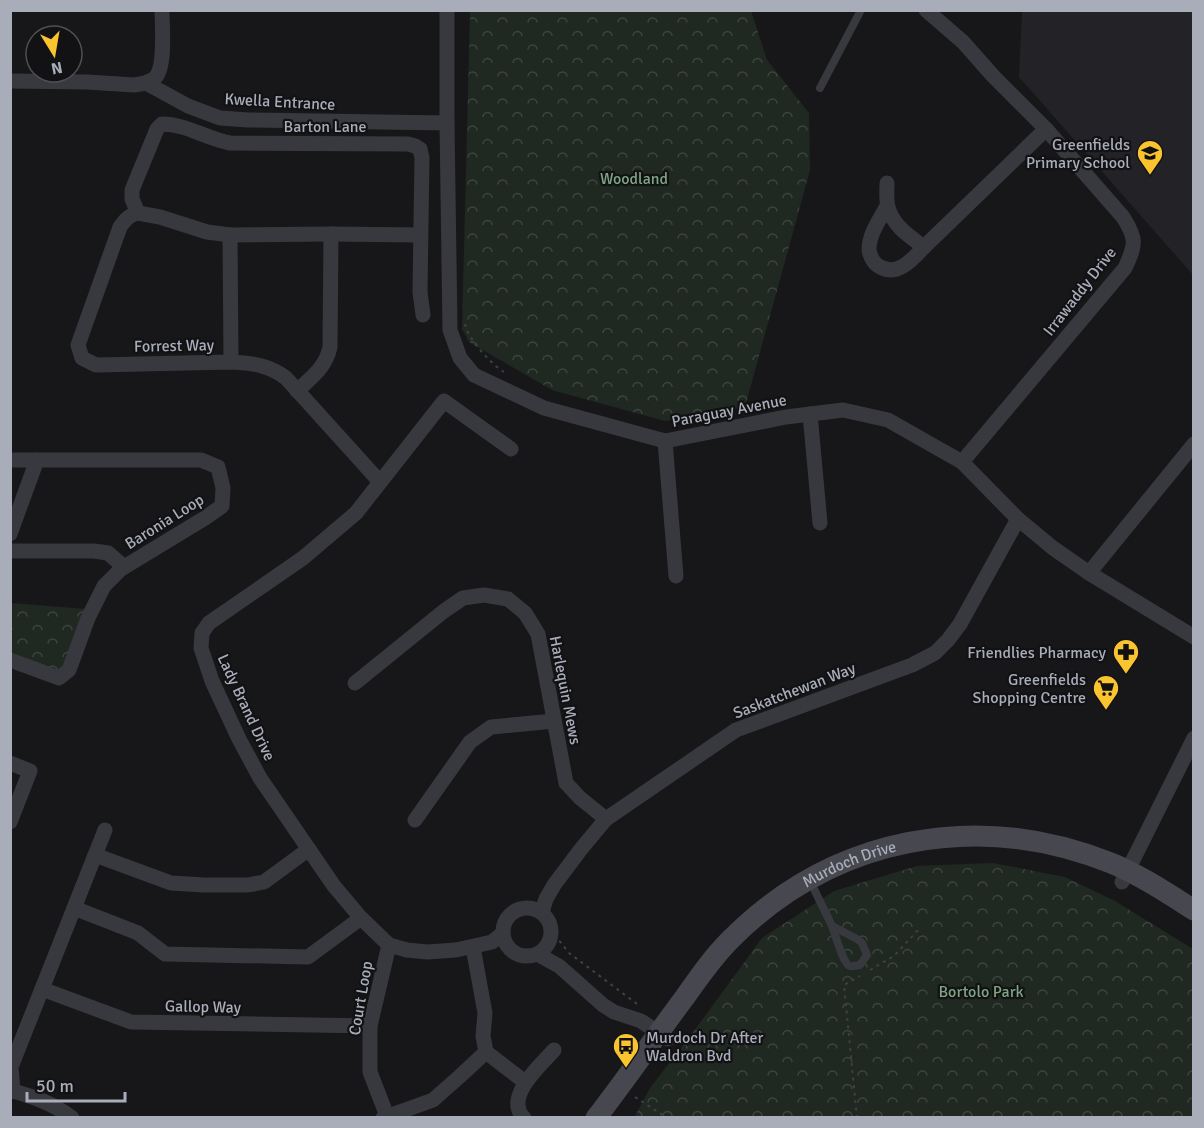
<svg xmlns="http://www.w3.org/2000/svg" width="1204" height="1128" font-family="Signika,sans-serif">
	<defs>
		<pattern id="forest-crowns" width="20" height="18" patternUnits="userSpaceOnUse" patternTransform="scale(1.5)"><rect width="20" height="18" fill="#1f2821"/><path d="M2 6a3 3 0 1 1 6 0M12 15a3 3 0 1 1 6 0" fill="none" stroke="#3d443f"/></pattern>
	</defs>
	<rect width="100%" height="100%" fill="#171719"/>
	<polygon fill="#232327" points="1022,11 1193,11 1193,275 1019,77"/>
	<g fill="url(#forest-crowns)">
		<polygon points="470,11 751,11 767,60 809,113 810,170 745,407 665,421 552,390 469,342 462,329"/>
		<polygon points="11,603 86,609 65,669 59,672 11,655"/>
		<polygon points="993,863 1065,877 1115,901 1193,949 1193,1117 634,1118 650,1088 691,1035 762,938 834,891 917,866"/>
	</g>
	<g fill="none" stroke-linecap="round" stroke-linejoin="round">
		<g stroke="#3e4046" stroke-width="2" stroke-dasharray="3 4.5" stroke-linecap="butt">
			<path d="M465,324c2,14 27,41 39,48"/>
			<polyline points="551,920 558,939 569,953 637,1004"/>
			<polyline points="870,970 894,956 918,930"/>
			<polyline points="635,1097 667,1118"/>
			<polyline points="857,1118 844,985 860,976"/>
		</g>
		<g stroke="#38393f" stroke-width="8">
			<polyline points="820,88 861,10"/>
			<path d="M814,889l18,37 25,13 5,4 5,12 -7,10c-2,0 -9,2 -10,1 -7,-2 -15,-33 -18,-40"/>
		</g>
		<g stroke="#38393f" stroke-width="15">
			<polyline points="447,10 447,123 450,330 460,358 474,375 544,408 665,441 786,417 843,410 888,420 962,462 1018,519 1053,548 1089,573 1194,637"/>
			<path d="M926,10l37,32 31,35 52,52 77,88c14,22 13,27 2,51l-163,194"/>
			<polyline points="10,81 87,82 134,85 146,83 188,106 220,118 248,120 447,123"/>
			<path d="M146,83c3,-2 6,-3 9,-5 11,-11 7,-52 7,-68"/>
			<path d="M887,183c0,7 -1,17 1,24 5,19 21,29 36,40l122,-118"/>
			<path d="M887,206c-7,13 -18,28 -18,43 0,5 4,13 8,16 19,14 35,-5 47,-18"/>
			<path d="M138,213l-6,-14v-9l25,-61 5,-5c24,0 45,15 68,19l178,1 7,2 5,3 2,9 -2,134 3,23"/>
			<path d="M138,213c-9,2 -13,7 -18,14l-42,118 4,13 14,7 135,-3c21,1 38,3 55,16l94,104"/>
			<polyline points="138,213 160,217 207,232 230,235 331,234 420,235"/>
			<polyline points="230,235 231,362"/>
			<path d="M297,391c15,-14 29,-24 33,-44l1,-113"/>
			<polyline points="810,414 820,523"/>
			<polyline points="665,441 676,576"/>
			<polyline points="10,460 201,460 218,467 223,488 222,506 205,518 121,569 104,586 88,618 69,670 59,678 10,660"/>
			<polyline points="10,534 37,460"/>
			<polyline points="10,551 94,551 108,553 124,567"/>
			<polyline points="1089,573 1194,444"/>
			<polyline points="355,683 444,611 463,598 484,595 508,599 525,613 538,634 566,783 580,798 606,819"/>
			<polyline points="10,763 30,771 10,822"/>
			<polyline points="415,820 470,742 491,727 554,721"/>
			<polyline points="95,855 171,883 204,885 248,885 264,882 309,849"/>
			<polyline points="1122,882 1194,738"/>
			<circle cx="527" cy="932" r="24"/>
			<polyline points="74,908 138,933 165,954 308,957 361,918"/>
			<polyline points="542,912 546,899 554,885 581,849 606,819 736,730 912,665 935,653 948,640 960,624 1018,519"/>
			<polyline points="503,933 492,942 456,950 427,952 407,950 389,945 361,918 334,886 260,778 239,739 212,681 201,648 202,633 209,623 303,558 356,513 444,401 511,449"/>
			<polyline points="473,947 485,1013 483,1036 486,1052"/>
			<polyline points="537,954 559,966 603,1005 614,1012 641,1021 668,1039"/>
			<polyline points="42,989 131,1022 370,1026"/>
			<polyline points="486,1052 525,1082"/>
			<polyline points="13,1091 11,1067 105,830"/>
			<path d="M10,1092l3,-1c22,6 41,13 59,27"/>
			<polyline points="387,1116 370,1072 370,1026 389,945"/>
			<polyline points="383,1118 433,1100 459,1077 486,1052"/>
			<path d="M524,1118c-21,-21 17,-53 30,-68"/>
		</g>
		<path stroke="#46474f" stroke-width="21" id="s1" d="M596,1118c31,-40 59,-81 89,-121 14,-20 28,-40 45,-57 102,-103 246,-131 381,-77 29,12 56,30 83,47"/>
	</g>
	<defs>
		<g id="school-pin" transform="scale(1.35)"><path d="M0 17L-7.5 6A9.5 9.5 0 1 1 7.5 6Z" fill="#fac42f" stroke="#121214"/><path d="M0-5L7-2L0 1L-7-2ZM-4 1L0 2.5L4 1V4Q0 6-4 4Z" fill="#111"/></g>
		<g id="pharmacy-pin" transform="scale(1.35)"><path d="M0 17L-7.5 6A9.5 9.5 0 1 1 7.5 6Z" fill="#fac42f" stroke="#121214"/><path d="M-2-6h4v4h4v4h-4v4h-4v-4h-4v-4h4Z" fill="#111"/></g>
		<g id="supermarket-pin" transform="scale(1.35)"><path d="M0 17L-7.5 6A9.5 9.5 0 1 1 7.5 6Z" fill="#fac42f" stroke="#121214"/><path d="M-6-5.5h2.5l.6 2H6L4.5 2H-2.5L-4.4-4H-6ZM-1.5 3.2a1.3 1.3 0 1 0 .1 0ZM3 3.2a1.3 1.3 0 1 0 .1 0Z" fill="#111"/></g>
		<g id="bus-pin" transform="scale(1.35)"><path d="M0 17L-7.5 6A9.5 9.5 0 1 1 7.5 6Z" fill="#fac42f" stroke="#121214"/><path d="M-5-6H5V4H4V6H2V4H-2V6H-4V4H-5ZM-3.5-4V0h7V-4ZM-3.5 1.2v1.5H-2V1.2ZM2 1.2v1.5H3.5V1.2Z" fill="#111"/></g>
	</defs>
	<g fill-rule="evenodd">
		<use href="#school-pin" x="1150" y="153"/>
		<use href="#pharmacy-pin" x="1126" y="652"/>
		<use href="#supermarket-pin" x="1106" y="688"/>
		<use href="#bus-pin" x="626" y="1046"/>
	</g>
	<g text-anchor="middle" stroke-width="4.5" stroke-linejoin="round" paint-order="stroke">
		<g font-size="16" fill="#a9adba" stroke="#121214">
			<text transform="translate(280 101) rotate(3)" y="6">Kwella Entrance</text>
			<text x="325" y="132">Barton Lane</text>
			<text transform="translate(1079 291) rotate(-52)" y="6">Irrawaddy Drive</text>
			<text transform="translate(174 345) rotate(-1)" y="6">Forrest Way</text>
			<text transform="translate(729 410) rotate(-11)" y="6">Paraguay Avenue</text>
			<text transform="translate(164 521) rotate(-32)" y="6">Baronia Loop</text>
			<text transform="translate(566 690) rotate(79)" y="6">Harlequin Mews</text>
			<text transform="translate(794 690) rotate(-21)" y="6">Saskatchewan Way</text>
			<text transform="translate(247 707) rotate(65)" y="6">Lady Brand Drive</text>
			<text dy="6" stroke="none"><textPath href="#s1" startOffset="366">Murdoch Drive</textPath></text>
			<text transform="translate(360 998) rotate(-80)" y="6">Court Loop</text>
			<text transform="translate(203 1006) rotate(1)" y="6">Gallop Way</text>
		</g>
		<g font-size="16" fill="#a9adba" stroke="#121214" text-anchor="end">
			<text x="1130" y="150">Greenfields<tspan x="1130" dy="18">Primary School</tspan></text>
			<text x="1106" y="658">Friendlies Pharmacy</text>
			<text x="1086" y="685">Greenfields<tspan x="1086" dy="18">Shopping Centre</tspan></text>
			<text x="646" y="1043" text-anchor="start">Murdoch Dr After<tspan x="646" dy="18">Waldron Bvd</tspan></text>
		</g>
		<g font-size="16" fill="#7fa684" stroke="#121214">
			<text x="634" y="184">Woodland</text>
			<text x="981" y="997">Bortolo Park</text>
		</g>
	</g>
	<rect width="1204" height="1128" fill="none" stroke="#a9adba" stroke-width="24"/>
	<g transform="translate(54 54) rotate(169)"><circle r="28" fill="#121214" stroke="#4e5056" stroke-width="1.5"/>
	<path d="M0-4.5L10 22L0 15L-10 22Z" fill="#fac42f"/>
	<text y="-9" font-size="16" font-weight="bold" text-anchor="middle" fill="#a9adba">N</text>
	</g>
	<path d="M27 1092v9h98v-9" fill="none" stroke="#a9adba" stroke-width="3"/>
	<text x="36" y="1092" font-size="18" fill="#a9adba" stroke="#121214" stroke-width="4.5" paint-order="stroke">50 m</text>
</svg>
